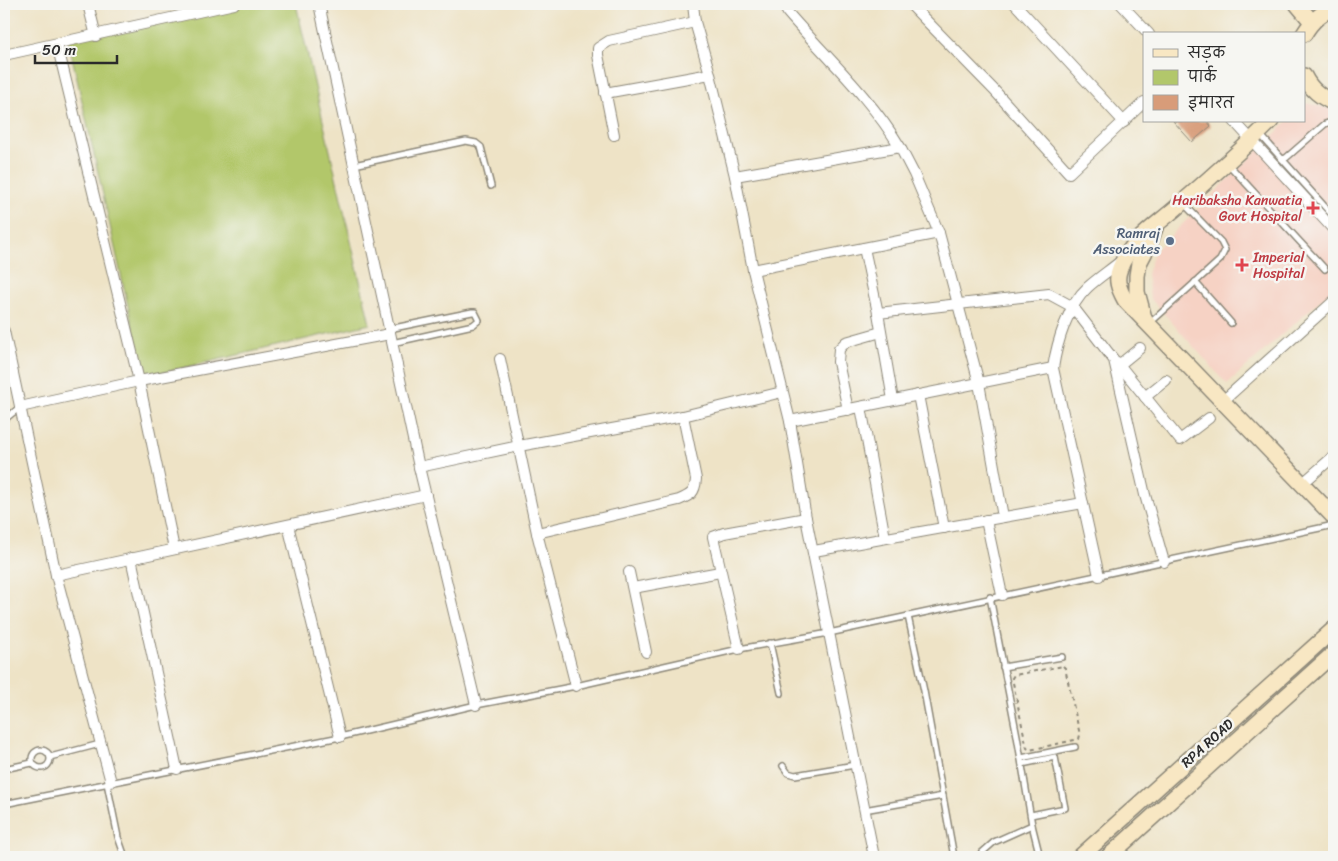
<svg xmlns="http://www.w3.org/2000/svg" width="1338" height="861" font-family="Sriracha,'Playpen Sans Deva',sans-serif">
	<rect width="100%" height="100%" fill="#f6f6f2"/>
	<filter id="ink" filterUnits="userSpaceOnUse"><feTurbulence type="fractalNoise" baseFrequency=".02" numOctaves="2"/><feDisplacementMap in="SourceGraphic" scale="10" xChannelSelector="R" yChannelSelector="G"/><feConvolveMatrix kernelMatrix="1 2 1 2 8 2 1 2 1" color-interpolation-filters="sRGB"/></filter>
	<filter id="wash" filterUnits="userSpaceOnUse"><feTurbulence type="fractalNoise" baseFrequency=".0096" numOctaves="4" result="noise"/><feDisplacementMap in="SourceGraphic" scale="20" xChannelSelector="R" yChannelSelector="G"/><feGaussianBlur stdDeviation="1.12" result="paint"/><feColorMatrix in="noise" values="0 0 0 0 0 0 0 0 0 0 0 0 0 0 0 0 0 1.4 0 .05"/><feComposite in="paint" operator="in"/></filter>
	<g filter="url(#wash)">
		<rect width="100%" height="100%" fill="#eee3c6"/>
		<polygon fill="#f6d2c4" points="1307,103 1334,110 1334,288 1227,384 1150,298 1147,274 1154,252 1248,160 1288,121 1304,121 1304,106"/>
		<polygon fill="#b2c76b" stroke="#6e794b" points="225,4 296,4 370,324 144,377 68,39"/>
		<g id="blocks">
			<polygon fill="#d89c79" points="1173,121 1207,121 1211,126 1192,142"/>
		</g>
	</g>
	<g filter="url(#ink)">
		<use href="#blocks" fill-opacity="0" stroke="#8c8778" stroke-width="1"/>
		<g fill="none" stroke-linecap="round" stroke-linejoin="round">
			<g stroke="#8c8778" stroke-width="8">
				<g id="lane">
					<polyline points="1259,133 1282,159 1286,158 1325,124 1334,121"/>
					<polyline points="1282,159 1334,217"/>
					<polyline points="354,165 466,141 476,143 481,147 491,186"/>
					<polyline points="1229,165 1325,269"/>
					<polyline points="1195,282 1231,323"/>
					<polyline points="1150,323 1220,260 1225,250 1221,242 1183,203"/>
					<polyline points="389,329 472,312 475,312 479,320 473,325 392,343"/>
					<polyline points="4,420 20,407"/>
					<polyline points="990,597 1017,736 1032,825 1040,857"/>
					<polyline points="908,616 924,691 954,857"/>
					<polyline points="770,643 781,693"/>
					<polyline points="1003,667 1062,657"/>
					<circle cx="41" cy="759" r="9"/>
					<polyline points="50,757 100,744"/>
					<polyline points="1021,758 1075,747"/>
					<polyline points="1022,764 1055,757 1065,808 1031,815"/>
					<polyline points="783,766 788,773 795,775 855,765"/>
					<polyline points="4,769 32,763"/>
					<polyline points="107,783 118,837 125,857"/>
					<polyline points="4,804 340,737 476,705 576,686 739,649 829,633 1334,525"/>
					<polyline points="864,810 943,796"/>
					<polyline points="977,857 994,842 1032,825"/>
				</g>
			</g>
			<g stroke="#8c8778" stroke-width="12">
				<g id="street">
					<polyline points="88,4 96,36"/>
					<polyline points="319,4 419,467 476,705"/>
					<polyline points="693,4 695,22 710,74 735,176 753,270 790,421 806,518 874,857"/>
					<path d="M783,4l5,9c38,44 82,84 112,134"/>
					<polyline points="910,4 994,90 1069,173 1144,102"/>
					<polyline points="1015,4 1124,122"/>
					<polyline points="1121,4 1149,34"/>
					<polyline points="57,44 139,381 174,549"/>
					<polyline points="4,55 234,4"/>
					<polyline points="605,93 710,74"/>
					<polyline points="1234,121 1334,230"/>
					<polyline points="614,135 598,55 598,48 609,41 695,22"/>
					<polyline points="735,176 900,147 914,174 939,233 979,383 1003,517"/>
					<polyline points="864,248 878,313"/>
					<polyline points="753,270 939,233"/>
					<polyline points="4,331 56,575 111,782"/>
					<polyline points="500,359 537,533 576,686"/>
					<polyline points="1117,362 1180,440 1209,418"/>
					<polyline points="1119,365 1140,348"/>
					<path d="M1053,368c4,-26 15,-63 35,-81 10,-9 22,-17 33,-26"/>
					<polyline points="918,395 944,528"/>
					<polyline points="1145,397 1166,380"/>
					<polyline points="893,400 878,313 1049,294 1073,307 1114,360 1145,495 1164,562"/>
					<polyline points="1223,401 1334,301"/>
					<polyline points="20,407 139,381 390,334"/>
					<polyline points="861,407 885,538"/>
					<polyline points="848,410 838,362 839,349 846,342 881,332"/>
					<polyline points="790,421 1053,368 1099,576"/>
					<polyline points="419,467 519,446 683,416 782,392"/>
					<polyline points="1302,484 1334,456"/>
					<polyline points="986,520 1002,595"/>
					<polyline points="288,525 340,737"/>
					<path d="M537,533l142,-33c12,-5 16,-7 17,-21l-13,-63"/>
					<polyline points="814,551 1083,503"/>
					<polyline points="131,558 177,769"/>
					<polyline points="629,572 646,652"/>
					<polyline points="56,575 426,495"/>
					<polyline points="633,588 720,572"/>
					<polyline points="739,649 713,537 724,533 806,518"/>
				</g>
			</g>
			<g stroke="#8c8778" stroke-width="18">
				<g id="secondary">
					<polyline points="1297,4 1312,22"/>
					<path d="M1304,34c8,-13 16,-21 30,-26"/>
					<path d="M1304,76c7,14 17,21 30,27"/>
					<path d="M1271,121c-30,30 -62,58 -94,86 -20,18 -47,34 -57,61 -5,12 -1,21 5,32l209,217"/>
					<polyline points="1144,318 1137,292 1137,276 1139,263 1150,242 1155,228"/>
					<polyline points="1080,857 1334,629"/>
					<polyline points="1108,857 1334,653"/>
				</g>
			</g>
			<g stroke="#8c8778" stroke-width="2" stroke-dasharray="4 4" stroke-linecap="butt">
				<polygon points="1063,666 1065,668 1080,735 1079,739 1030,750 1027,748 1026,744 1012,678 1014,675"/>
				<polyline points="1334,857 1334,856"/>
			</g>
			<use href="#lane" stroke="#fff" stroke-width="5"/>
			<use href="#street" stroke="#fff" stroke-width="10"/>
			<use href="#secondary" stroke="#f8e7c3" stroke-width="15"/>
		</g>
	</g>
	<g fill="#e0444e" stroke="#f6f6f2" stroke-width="2">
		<path d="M1310.5 200.5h5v5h5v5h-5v5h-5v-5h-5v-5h5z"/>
		<path d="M1239.5 257.5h5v5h5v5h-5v5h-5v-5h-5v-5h5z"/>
	</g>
	<circle fill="#5c6f8a" stroke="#f6f6f2" stroke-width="2" cx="1170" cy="241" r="5"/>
	<g text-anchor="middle" stroke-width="5" stroke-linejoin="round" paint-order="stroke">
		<g font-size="14" fill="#be3a42" stroke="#f6f6f2" text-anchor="end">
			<text x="1302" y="205">Haribaksha Kanwatia<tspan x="1302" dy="16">Govt Hospital</tspan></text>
			<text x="1253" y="262" text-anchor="start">Imperial<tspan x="1253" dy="16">Hospital</tspan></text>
		</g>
		<g font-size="14" fill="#4e5e75" stroke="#f6f6f2" text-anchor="end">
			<text x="1160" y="238">Ramraj<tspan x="1160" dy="16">Associates</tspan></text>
		</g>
		<g font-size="14" fill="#2b2b2b" stroke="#f6f6f2">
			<text transform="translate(1207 743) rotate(-42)" y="5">RPA ROAD</text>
		</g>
	</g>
	<rect width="1338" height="861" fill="none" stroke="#f6f6f2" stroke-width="20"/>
	<rect x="1143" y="32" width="162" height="90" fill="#f6f6f2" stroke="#a5a5a2"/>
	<rect x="1153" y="49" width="25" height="8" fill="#f8e7c3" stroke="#a5a5a2"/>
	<text x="1188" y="58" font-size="15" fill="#2b2b2b">सड़क</text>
	<rect x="1153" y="70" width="25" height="15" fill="#b2c76b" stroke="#a5a5a2"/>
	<text x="1188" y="82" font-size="15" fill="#2b2b2b">पार्क</text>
	<rect x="1153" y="95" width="25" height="15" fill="#d89c79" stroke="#a5a5a2"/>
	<text x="1188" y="108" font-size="15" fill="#2b2b2b">इमारत</text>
	<path d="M35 55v8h82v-8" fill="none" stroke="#2b2b2b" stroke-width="2.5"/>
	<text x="42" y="55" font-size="15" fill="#2b2b2b" stroke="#f6f6f2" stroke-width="4" paint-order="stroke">50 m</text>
</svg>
